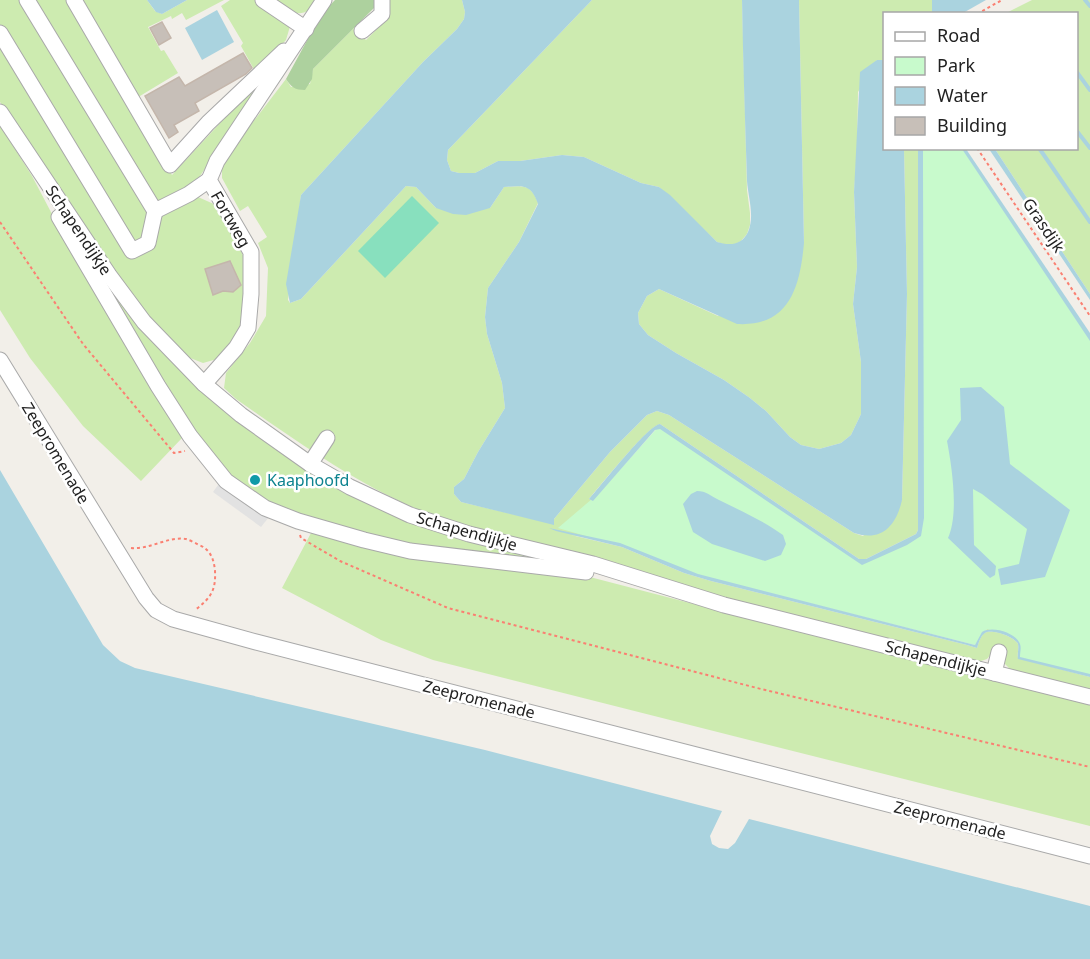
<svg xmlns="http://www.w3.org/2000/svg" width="1090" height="959" font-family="'Noto Sans',sans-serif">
	<rect width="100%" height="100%" fill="#f2efe9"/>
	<g fill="#cdebb0">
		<polygon points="0,0 70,0 172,175 286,52 193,186 198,197 216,205 244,257 246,267 242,326 224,353 217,359 203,363 185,356 139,308 83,228 0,102"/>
		<polygon points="78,0 147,0 155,11 162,14 187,0 224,0 186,20 182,13 172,19 171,16 148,27 161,51 164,50 178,73 135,99"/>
		<polygon points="230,0 255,0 291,23 286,40 256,73 241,46 243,43 221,6"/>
		<path d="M270,0h48c-15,23 -29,11 -48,0z"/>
		<path d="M387,0h75l3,12 -1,7 -7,10 -34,33 -122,133 -13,105 2,3 11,-4 105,-113 10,1 20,21h54l14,-21c18,-1 27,-4 34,16l-19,39 -31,46 -3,29 2,17 15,49 3,25 -27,44 -14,27 -10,8v7l7,8 93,22v-5l56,-67 37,-37 10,-4 12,4 185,118 9,3 39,-36 5,-206 -3,-145h14v381l-2,4 -50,25h-7l-199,-135c-13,3 -59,61 -71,75l273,66 59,-30 2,-167 98,279 -8,-11 -393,-93 -49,-8 51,12 62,26 27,8 256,64 10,3c2,-6 4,-15 10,-16 8,-2 28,5 31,12 1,5 -1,10 0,14l72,19v14l-78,-20 -7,-7 -2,-5 -11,-6 -5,6 -9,3 -208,-51 -312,-86c-82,-27 -152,-77 -222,-126l-12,-11 2,-15 24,-30 16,-27 2,-48 -10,-25 9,-6 -19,-31 -8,5 -18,-33v-13l11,-17 53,-69 5,8 19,-3 3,-15 41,-41 12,12 20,-20z"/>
		<polygon points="592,0 742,0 747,190 750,213 750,225 747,234 741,241 734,245 726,245 717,242 659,187 641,183 584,157 562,155 520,161 498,161 475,173 459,173 451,171 447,160 448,150"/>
		<polygon points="799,0 932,0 932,13 884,14 884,60 877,60 858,92 857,153 854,192 857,267 853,304 861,362 861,414 851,435 841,443 819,449 801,445 790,437 766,411 750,398 724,380 676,353 648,335 639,324 638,313 647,296 659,289 718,316 804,243"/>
		<polygon points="1032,0 1090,0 1090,294 995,149 1076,148 1076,14 1006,13"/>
		<polygon points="0,125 32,176 73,254 182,438 141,481 83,426 30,358 0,310"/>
		<polygon points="83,245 127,313 177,367 200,390 315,473 542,557 542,561 427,550 328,525 265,502 226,473 193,433"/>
		<polygon points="311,533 430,561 586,576 886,654 1090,701 1090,826 433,660 381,640 282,588"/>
	</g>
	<path fill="#add19e" d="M335,0h43l-1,5 -64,64 -1,10 -7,11c-10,0 -14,-3 -19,-11l36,-66z"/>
	<path fill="#c8facc" d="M922,149h42l126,186v341l-72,-19c6,-24 -12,-23 -31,-28l-12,16 -273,-69 -78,-29 -66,-19 41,-35 60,-67 203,137 59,-28z"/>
	<polygon fill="#88e0be" points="412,196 439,223 385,278 358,251"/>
	<polygon fill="#e2e2e2" points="221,481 269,517 261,527 213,492"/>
	<g fill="#aad3df">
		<polygon points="147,0 187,0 162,14 156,12"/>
		<path d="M462,0h130l-144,150 -1,10 4,11 8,2h16l23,-12h22l42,-6 22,2 57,26 18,4 11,8 47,47c13,4 25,3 31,-10 7,-16 0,-35 -1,-51 -2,-60 -4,-121 -5,-181h57l5,243c-4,43 -14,84 -67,81l-78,-35 -12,7 -9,17 1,11 9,11 28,18 48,27 26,18 16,13 24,26 11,8 18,4 22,-6 10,-8 10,-21v-52l-8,-58 4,-37 -3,-75 6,-120 17,-12h7v88l20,1 3,145 -5,206c-6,26 -20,42 -48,33l-185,-118 -12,-4 -10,4 -37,37 -56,67v6l-93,-23 -7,-8v-7l10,-8 14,-27 27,-44 -3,-25 -15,-49 -2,-17 3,-29 31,-46 19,-38c-7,-21 -16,-18 -34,-17l-14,21 -24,7 -13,-1 -17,-6 -20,-21 -10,-1 -105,113 -11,4 -4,-19 15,-89 122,-133 34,-33 7,-10 1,-7z"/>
		<polygon points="932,0 986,0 963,13 932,13"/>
		<polygon points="217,10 234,42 202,60 185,28"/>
		<path d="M918,149h5v18l1,351 -3,18 -14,9 -45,20 -202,-136 -5,1 -62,71 -4,-2c12,-13 58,-73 71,-75l199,135h7l50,-25 2,-4z"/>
		<polygon points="962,149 966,149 1090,333 1090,341"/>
		<polygon points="989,149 995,149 1090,294 1090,300"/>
		<path d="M981,387l23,20 6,57 60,46 -25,67 -44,8 -3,-16 21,-5 8,-35 -45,-35 -9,-5 1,56 22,21 -1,9 -5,3 -42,-40c11,-24 4,-71 -1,-97l14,-21 -1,-32z"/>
		<polygon points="0,470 103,645 120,661 135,668 485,750 722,811 710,836 712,844 719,848 728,849 735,843 749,819 1090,906 1090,959 0,959"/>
		<path d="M697,491c9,0 14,5 22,9 22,11 43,20 64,35l3,9 -5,11 -16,6 -53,-17 -19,-12 -10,-28 8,-10z"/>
		<path d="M549,528l71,15 78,31 277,71 7,-13c10,-6 31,0 37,10 3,5 1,9 1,15l70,17v3l-72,-18c-1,-4 1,-10 0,-15 -3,-7 -23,-14 -31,-12 -6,2 -8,10 -10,16l-10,-3 -256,-64 -27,-8 -62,-26 -66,-16z"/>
	</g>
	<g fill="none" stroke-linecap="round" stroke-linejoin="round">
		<g stroke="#aad3df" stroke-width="4">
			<polyline points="1085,0 1090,6"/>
			<polyline points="1076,71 1090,90"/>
			<polyline points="1076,130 1090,148"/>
			<polyline points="1039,148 1090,222"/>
		</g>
	</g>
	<g fill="#c7bfb8" stroke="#c4b6ab" stroke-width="1.5">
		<polygon points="162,22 171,38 159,45 150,28"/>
		<polygon points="243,53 252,68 246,74 195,103 199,111 174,125 178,132 169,138 145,96 179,77 185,86"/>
		<polygon points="230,261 241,285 233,292 223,291 213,295 205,269"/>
	</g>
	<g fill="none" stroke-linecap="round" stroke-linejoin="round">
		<g stroke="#a9a9a9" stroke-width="17">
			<g id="minor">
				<polyline points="27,0 155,211 189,194 209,180"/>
				<polyline points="74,0 170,165 208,123 284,51"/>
				<polyline points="263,0 306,29"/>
				<polyline points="362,31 382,14 382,0"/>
				<polyline points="0,33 132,251 148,243 155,211"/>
				<polyline points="0,112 109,275 144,322 204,384 241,415 310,464 350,487 410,515 469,534 593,564 724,605 1090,697"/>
				<polyline points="59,217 158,386 190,436 226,481 265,508 298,521 364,540 410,551 586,572"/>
				<polyline points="0,360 146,598 156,610 173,619 256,642 1090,856"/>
				<polyline points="204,384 236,348 248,328 251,294 251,252 209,180 217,161 324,0"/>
				<polyline points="310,464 327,438"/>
				<polyline points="994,673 999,652"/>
			</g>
		</g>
		<g stroke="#fa8072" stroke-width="2" stroke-dasharray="3 3" stroke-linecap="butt">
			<polyline points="977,14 1002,0"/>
			<polyline points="977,148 1090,316"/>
			<polyline points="0,222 83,344 174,453 185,451"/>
			<polyline points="300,535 301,538 340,561 448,608 761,689 1090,767"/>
			<path d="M131,548c18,2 37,-12 55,-9 4,1 9,4 13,6 11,4 15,14 16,26 1,19 -4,27 -20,39"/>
		</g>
		<use href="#minor" stroke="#fff" stroke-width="15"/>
	</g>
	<circle fill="#0f9aa8" stroke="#fff" stroke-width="2" cx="255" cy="480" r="6"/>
	<g text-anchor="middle" stroke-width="5" stroke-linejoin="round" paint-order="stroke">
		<g font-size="16" fill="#222" stroke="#fff">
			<text transform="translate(231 219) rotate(60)" y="6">Fortweg</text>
			<text transform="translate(1044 225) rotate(56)" y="6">Grasdijk</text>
			<text transform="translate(79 230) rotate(56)" y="6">Schapendijkje</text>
			<text transform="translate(56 453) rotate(59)" y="6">Zeepromenade</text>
			<text transform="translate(467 531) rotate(16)" y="6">Schapendijkje</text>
			<text transform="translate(936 658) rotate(14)" y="6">Schapendijkje</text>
			<text transform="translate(479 699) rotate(14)" y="6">Zeepromenade</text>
			<text transform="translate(950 820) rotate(14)" y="6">Zeepromenade</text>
		</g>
		<g font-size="16" fill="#0d838f" stroke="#fff" text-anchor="start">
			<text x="267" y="486">Kaaphoofd</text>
		</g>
	</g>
	<rect x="883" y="12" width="195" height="138" fill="#ffffff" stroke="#a7a7a7" stroke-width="1.5"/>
	<rect x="895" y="32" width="30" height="9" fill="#ffffff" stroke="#a7a7a7" stroke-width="1.5"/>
	<text x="937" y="42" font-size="18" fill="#222222">Road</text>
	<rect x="895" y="57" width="30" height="18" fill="#c8facc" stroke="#a7a7a7" stroke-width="1.5"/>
	<text x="937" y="72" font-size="18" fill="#222222">Park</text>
	<rect x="895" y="87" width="30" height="18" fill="#aad3df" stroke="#a7a7a7" stroke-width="1.5"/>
	<text x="937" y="102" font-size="18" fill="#222222">Water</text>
	<rect x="895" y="117" width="30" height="18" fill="#c7bfb8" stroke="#a7a7a7" stroke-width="1.5"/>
	<text x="937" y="132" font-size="18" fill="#222222">Building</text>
</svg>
